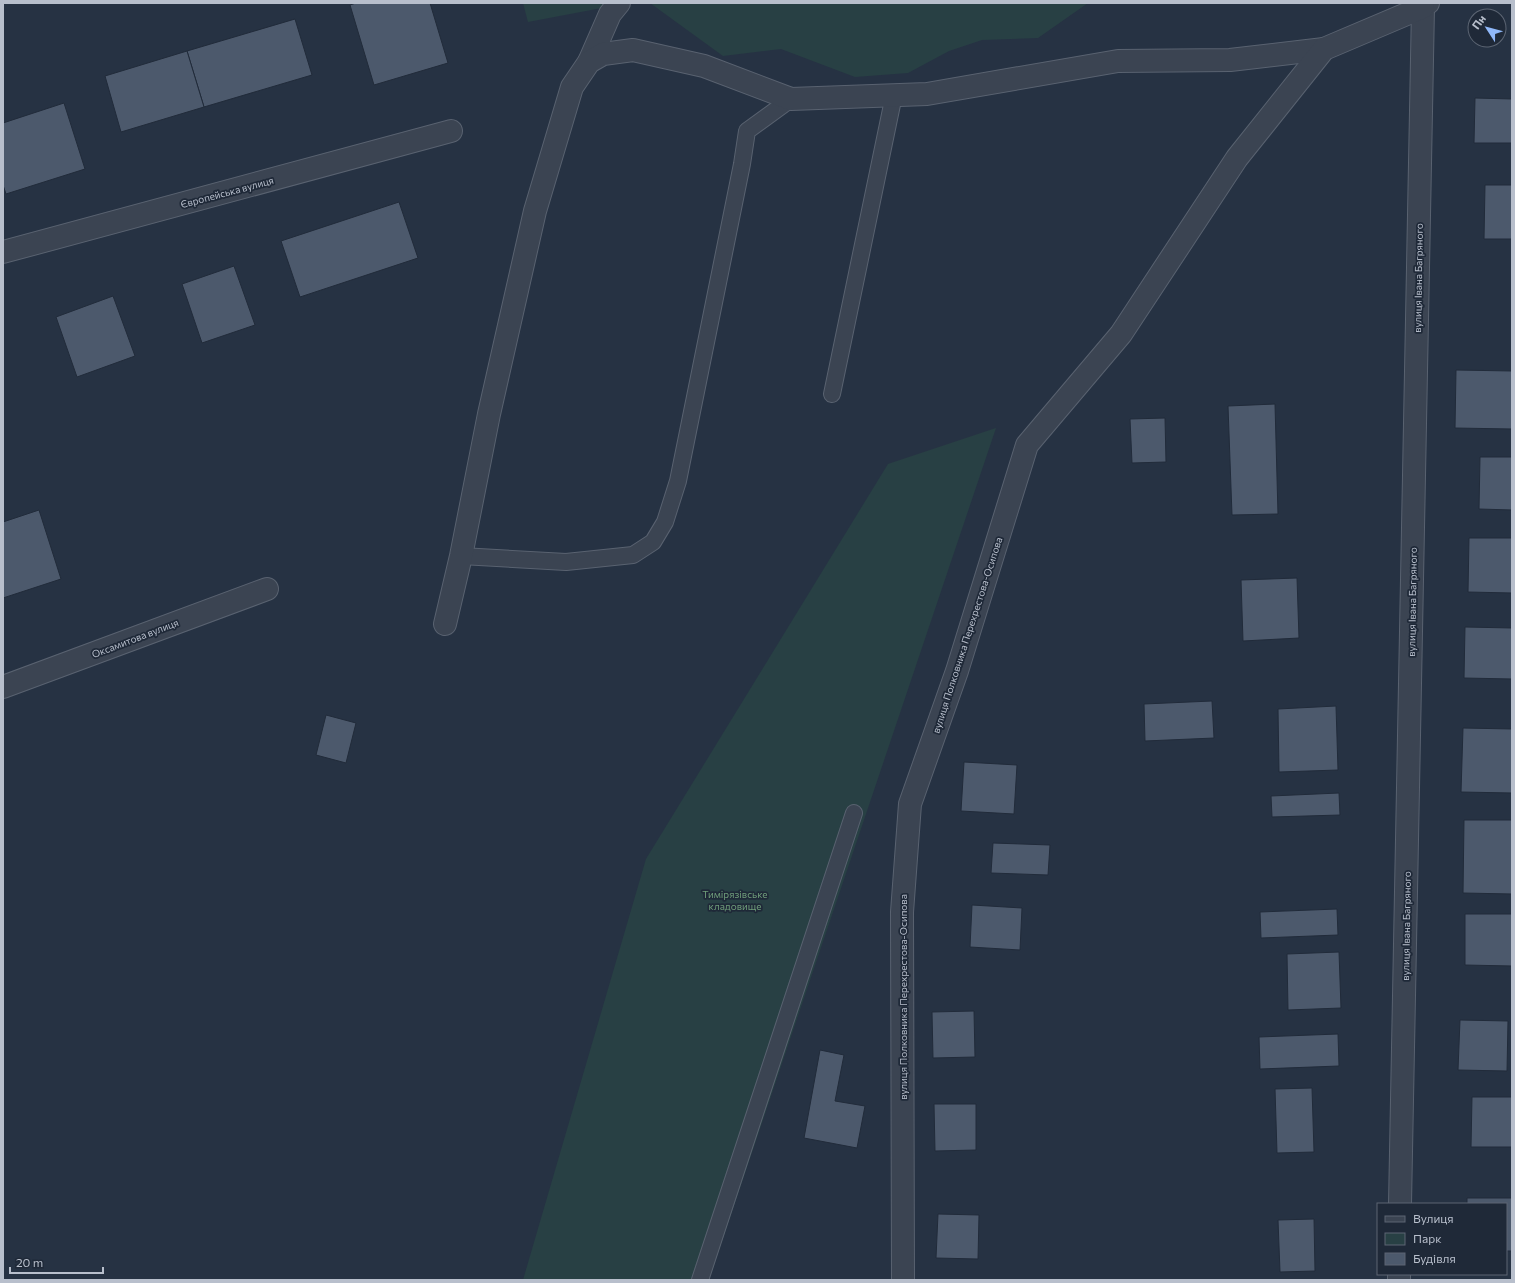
<svg xmlns="http://www.w3.org/2000/svg" width="1515" height="1283" font-family="Commissioner,sans-serif">
	<rect width="100%" height="100%" fill="#263243"/>
	<g fill="#284044">
		<polygon points="523,3 628,3 528,22"/>
		<polygon points="650,3 1088,3 1038,38 982,40 949,51 908,73 855,77 781,49 723,56"/>
		<polygon points="996,428 709,1280 523,1280 646,859 888,464"/>
	</g>
	<g fill="#4c596c" stroke="#212b3a">
		<polygon points="356,3 430,3 448,63 374,85 350,5"/>
		<polygon points="295,19 312,75 204,107 187,51"/>
		<polygon points="187,51 204,107 121,132 105,76"/>
		<polygon points="1475,98 1512,99 1512,143 1474,143"/>
		<polygon points="64,103 85,169 6,194 3,185 3,123"/>
		<polygon points="1485,185 1512,185 1512,239 1484,239"/>
		<polygon points="399,202 418,258 300,297 281,241"/>
		<polygon points="234,266 255,325 202,343 182,284"/>
		<polygon points="113,296 135,356 77,377 56,317"/>
		<polygon points="1456,370 1512,371 1512,429 1455,428"/>
		<polygon points="1275,404 1278,514 1232,515 1228,406"/>
		<polygon points="1165,418 1166,462 1132,463 1130,419"/>
		<polygon points="1480,457 1512,457 1512,510 1479,509"/>
		<polygon points="39,510 61,579 3,598 3,522"/>
		<polygon points="1469,538 1512,538 1512,593 1468,592"/>
		<polygon points="1297,578 1299,638 1243,641 1241,580"/>
		<polygon points="1465,627 1512,628 1512,679 1464,678"/>
		<polygon points="1212,701 1214,738 1145,741 1144,704"/>
		<polygon points="1336,706 1338,770 1279,772 1278,709"/>
		<polygon points="326,715 356,723 346,763 316,755"/>
		<polygon points="1463,728 1512,729 1512,793 1461,792"/>
		<polygon points="964,762 1017,765 1014,814 961,811"/>
		<polygon points="1339,793 1340,815 1272,817 1271,796"/>
		<polygon points="1464,820 1512,820 1512,894 1463,893"/>
		<polygon points="993,843 1050,845 1048,875 991,873"/>
		<polygon points="972,905 1022,908 1020,950 970,947"/>
		<polygon points="1337,909 1338,935 1261,938 1260,912"/>
		<polygon points="1465,914 1512,914 1512,966 1465,965"/>
		<polygon points="1339,952 1341,1008 1288,1010 1287,954"/>
		<polygon points="974,1011 975,1057 933,1058 932,1012"/>
		<polygon points="1460,1020 1508,1021 1507,1071 1458,1070"/>
		<polygon points="1338,1034 1339,1066 1260,1069 1259,1037"/>
		<polygon points="820,1050 844,1055 835,1101 865,1106 857,1148 804,1138"/>
		<polygon points="1312,1088 1314,1152 1277,1153 1275,1089"/>
		<polygon points="1472,1097 1512,1097 1512,1147 1471,1147"/>
		<polygon points="934,1104 976,1104 976,1150 935,1151"/>
		<polygon points="1467,1198 1512,1198 1512,1251 1506,1251 1506,1204 1467,1204"/>
		<polygon points="938,1214 979,1215 978,1259 936,1258"/>
		<polygon points="1314,1219 1315,1271 1280,1272 1278,1220"/>
	</g>
	<g fill="none" stroke-linecap="round" stroke-linejoin="round">
		<g stroke="#596270" stroke-width="18">
			<g id="lane">
				<polyline points="832,394 894,95"/>
				<polyline points="461,556 566,562 633,555 653,542 665,522 678,481 742,164 747,131 791,99"/>
				<polyline points="700,1280 854,813"/>
			</g>
		</g>
		<g stroke="#596270" stroke-width="24">
			<g id="street">
				<polyline points="589,62 610,14 619,3"/>
				<polyline points="3,252 451,131"/>
				<polyline points="445,624 461,556 489,414 535,211 572,87 589,62 603,54 633,50 704,66 791,99 927,94 1118,61 1230,60 1324,49"/>
				<polyline points="3,687 267,589"/>
				<polyline points="1400,1204 1423,7 1428,3"/>
				<polyline points="903,1280 902,912 910,804 957,671 1027,445 1121,334 1237,158 1324,49 1423,7"/>
				<polyline points="1399,1280 1399,1274"/>
			</g>
		</g>
		<use href="#lane" stroke="#3b4452" stroke-width="16"/>
		<use href="#street" stroke="#3b4452" stroke-width="22"/>
	</g>
	<g text-anchor="middle" stroke-width="3.5" stroke-linejoin="round" paint-order="stroke">
		<g font-size="10" fill="#b8bfcc" stroke="#1f2938">
			<text transform="translate(227 192) rotate(-15)" y="4">Європейська вулиця</text>
			<text transform="translate(1418 278) rotate(-89)" y="4">вулиця Івана Багряного</text>
			<text transform="translate(1412 602) rotate(-89)" y="4">вулиця Івана Багряного</text>
			<text transform="translate(967 635) rotate(-72)" y="4">вулиця Полковника Перехрестова-Осипова</text>
			<text transform="translate(135 638) rotate(-21)" y="4">Оксамитова вулиця</text>
			<text transform="translate(1406 926) rotate(-89)" y="4">вулиця Івана Багряного</text>
			<text transform="translate(903 997) rotate(-90)" y="4">вулиця Полковника Перехрестова-Осипова</text>
		</g>
		<g font-size="10" fill="#6f9d7a" stroke="#1f2938">
			<text x="735" y="898">Тимірязівське<tspan x="735" dy="12">кладовище</tspan></text>
		</g>
	</g>
	<rect width="1515" height="1283" fill="none" stroke="#b8bfcc" stroke-width="8"/>
	<rect x="1377" y="1203" width="130" height="72" fill="#1f2938" stroke="#5c6573"/>
	<rect x="1385" y="1216" width="20" height="6" fill="#3b4452" stroke="#5c6573"/>
	<text x="1413" y="1223" font-size="12" fill="#b8bfcc">Вулиця</text>
	<rect x="1385" y="1233" width="20" height="12" fill="#284044" stroke="#5c6573"/>
	<text x="1413" y="1243" font-size="12" fill="#b8bfcc">Парк</text>
	<rect x="1385" y="1253" width="20" height="12" fill="#4c596c" stroke="#5c6573"/>
	<text x="1413" y="1263" font-size="12" fill="#b8bfcc">Будівля</text>
	<g transform="translate(1487 28) rotate(306)"><circle r="19" fill="#1f2938" stroke="#5c6573"/>
	<path d="M0-3L7 15L0 10L-7 15Z" fill="#90b8f9"/>
	<text y="-6" font-size="11" font-weight="bold" text-anchor="middle" fill="#b8bfcc">Пн</text>
	</g>
	<path d="M10 1267v6h93v-6" fill="none" stroke="#b8bfcc" stroke-width="2"/>
	<text x="16" y="1267" font-size="12" fill="#b8bfcc" stroke="#1f2938" stroke-width="3" paint-order="stroke">20 m</text>
</svg>
